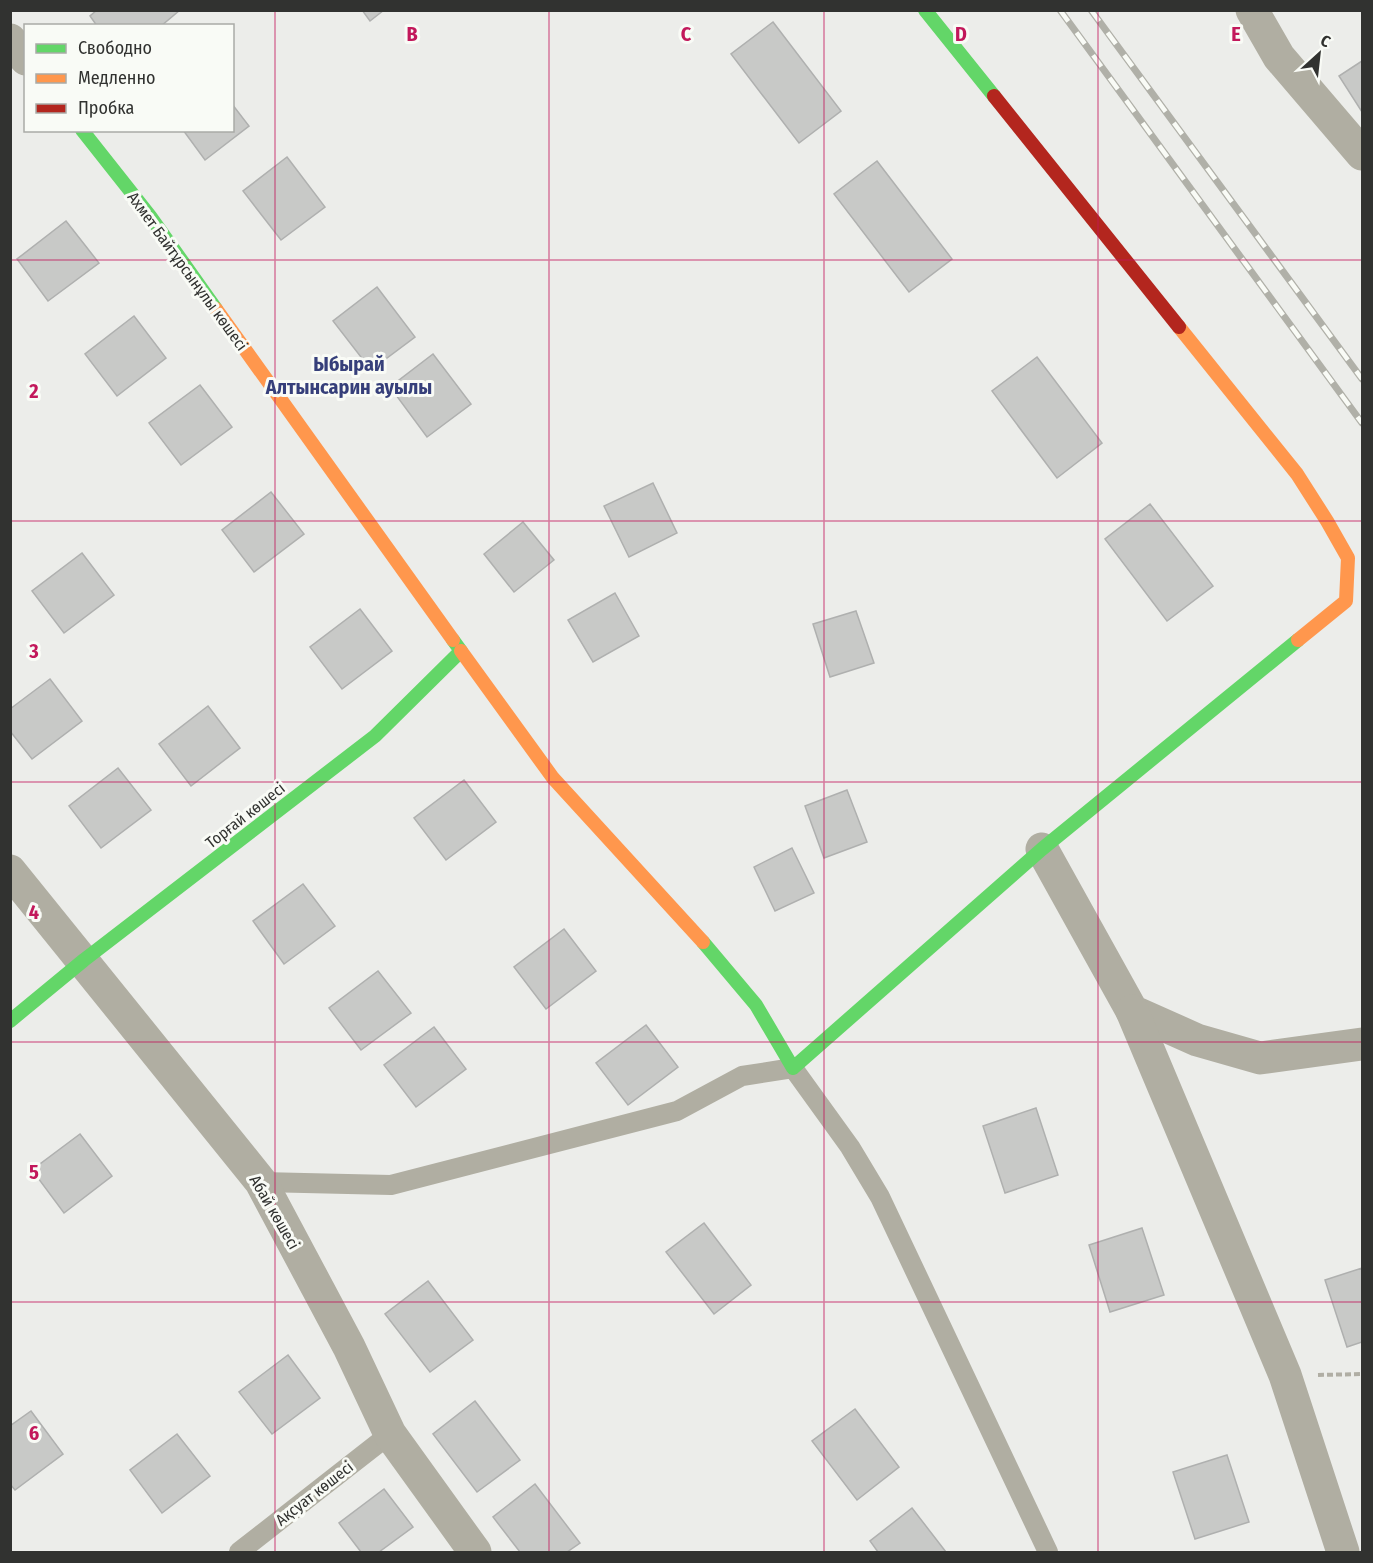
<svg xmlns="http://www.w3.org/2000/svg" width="1373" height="1563" font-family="'Fira Sans Condensed',sans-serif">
	<rect width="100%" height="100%" fill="#ecedea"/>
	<g fill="#c8c9c7" stroke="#afb0af" stroke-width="1.5">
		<polygon points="97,10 180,10 161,26 97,26 90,16"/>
		<polygon points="362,10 384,10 370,21"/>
		<polygon points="773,22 841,111 799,143 731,54"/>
		<polygon points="1362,61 1362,112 1339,76"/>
		<polygon points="232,104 249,126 205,160 183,130 232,130"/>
		<polygon points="287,157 325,207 281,240 243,191"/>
		<polygon points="877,161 952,259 909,292 834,194"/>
		<polygon points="66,221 99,263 48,301 17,259"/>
		<polygon points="377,287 415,337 371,370 333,321"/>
		<polygon points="134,316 166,358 117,396 85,354"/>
		<polygon points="433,354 471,404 427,437 390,387"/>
		<polygon points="1037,357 1102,443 1057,478 992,391"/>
		<polygon points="200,385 232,427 181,465 149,423"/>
		<polygon points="653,483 677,533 629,557 604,506"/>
		<polygon points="271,492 304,534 254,572 222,530"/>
		<polygon points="1150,504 1213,586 1167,621 1105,539"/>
		<polygon points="523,522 554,560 514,592 484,554"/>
		<polygon points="82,553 114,595 64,633 32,591"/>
		<polygon points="615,593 639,636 593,662 568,620"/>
		<polygon points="360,609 392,651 342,689 310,647"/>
		<polygon points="856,611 874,663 830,677 813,624"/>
		<polygon points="50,679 82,721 32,759 10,731 10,709"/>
		<polygon points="208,706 240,748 191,786 159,744"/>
		<polygon points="118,768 151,810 101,848 69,806"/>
		<polygon points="464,780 496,822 446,860 414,818"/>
		<polygon points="847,790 867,842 824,858 805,806"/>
		<polygon points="792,848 814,893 775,911 754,867"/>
		<polygon points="303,884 335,926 284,964 253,921"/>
		<polygon points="564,929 596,971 546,1009 514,967"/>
		<polygon points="378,971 411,1013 361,1050 329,1008"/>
		<polygon points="646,1025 678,1067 628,1105 596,1063"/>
		<polygon points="434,1027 466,1069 416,1107 384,1065"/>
		<polygon points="1036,1108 1058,1175 1005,1193 983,1126"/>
		<polygon points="80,1134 112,1176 64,1213 32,1170"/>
		<polygon points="704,1223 751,1285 714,1314 666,1252"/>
		<polygon points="1142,1228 1164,1295 1110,1312 1089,1245"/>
		<polygon points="1362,1268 1362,1342 1347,1347 1325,1280"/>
		<polygon points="428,1281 473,1340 430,1372 385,1314"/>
		<polygon points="288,1355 320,1398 272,1434 239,1392"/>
		<polygon points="475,1401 520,1460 477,1492 433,1434"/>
		<polygon points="855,1409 899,1467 857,1500 812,1441"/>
		<polygon points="31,1411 63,1454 15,1490 10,1484 10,1426"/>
		<polygon points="177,1434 210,1476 162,1513 130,1470"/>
		<polygon points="1227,1455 1249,1522 1195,1539 1173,1472"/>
		<polygon points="535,1484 580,1543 567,1552 520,1552 493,1517"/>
		<polygon points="384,1489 413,1527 379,1552 361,1552 339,1523"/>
		<polygon points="912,1508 946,1552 878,1552 870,1541"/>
	</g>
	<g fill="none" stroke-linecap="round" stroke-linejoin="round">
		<polyline stroke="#b0aea4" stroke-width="4" stroke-dasharray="6 3" stroke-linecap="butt" points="1318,1375 1362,1374"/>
		<g stroke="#b0aea2" stroke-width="20">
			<polyline points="261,1182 391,1185 677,1111 742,1076 793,1068 850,1147 880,1197 1048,1552"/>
			<polyline points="239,1552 390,1434"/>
		</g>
		<g stroke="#b0aea2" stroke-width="33">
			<polyline points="1252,10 1279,57 1362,154"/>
			<polyline points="10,40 26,59"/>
			<polyline points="1042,849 1132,1011 1197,1040 1260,1058 1362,1044"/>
			<polyline points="10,871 261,1182 349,1347 390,1434 475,1552"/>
			<polyline points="1132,1011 1285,1375 1343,1552"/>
		</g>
		<g stroke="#63d668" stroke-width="14">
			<polyline points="925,10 994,96"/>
			<polyline points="82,130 150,216 216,309"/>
			<polyline points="703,942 756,1005 793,1068 1042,849 1298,640"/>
			<polyline points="10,1021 84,960 375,736 461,651 453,640"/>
		</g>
		<g stroke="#ff974d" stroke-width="14">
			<polyline points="216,309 453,640"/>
			<polyline points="1179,327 1297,474 1327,521 1348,558 1346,601 1298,640"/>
			<polyline points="461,651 553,778 703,942"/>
		</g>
		<polyline stroke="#b3261e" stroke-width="14" points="994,96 1179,327"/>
		<g stroke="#b0b0a8" stroke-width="7">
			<g id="rail">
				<polyline points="1060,10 1362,423"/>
				<polyline points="1091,10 1362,379"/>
			</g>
		</g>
		<use href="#rail" stroke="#f9fbf6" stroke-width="4.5" stroke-dasharray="14" stroke-linecap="butt"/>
	</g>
	<path fill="none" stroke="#c2185b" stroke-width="1.5" stroke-opacity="0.55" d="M275,10v1542M549,10v1542M824,10v1542M1098,10v1542M10,260h1352M10,521h1352M10,782h1352M10,1042h1352M10,1302h1352"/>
	<g text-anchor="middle" stroke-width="6" stroke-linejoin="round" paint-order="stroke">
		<g font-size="16" fill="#313230" stroke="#f9fbf6">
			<text transform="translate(188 271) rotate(54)" y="6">Ахмет Байтұрсынұлы көшесі</text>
			<text transform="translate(245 815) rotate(-38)" y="6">Торғай көшесі</text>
			<text transform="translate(275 1212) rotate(60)" y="6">Абай көшесі</text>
			<text transform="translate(314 1493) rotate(-38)" y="6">Ақсуат көшесі</text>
		</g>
		<g font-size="20" font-weight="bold" fill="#363f7a" stroke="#f9fbf6">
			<text x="349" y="371">Ыбырай<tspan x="349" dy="23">Алтынсарин ауылы</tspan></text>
		</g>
	</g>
	<g font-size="20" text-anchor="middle" font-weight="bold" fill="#c2185b" stroke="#f9fbf6" stroke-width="6" stroke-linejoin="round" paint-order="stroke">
		<text x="412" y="41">B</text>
		<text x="686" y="41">C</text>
		<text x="961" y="41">D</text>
		<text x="1236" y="41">E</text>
		<text x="34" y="398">2</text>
		<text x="34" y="658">3</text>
		<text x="34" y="919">4</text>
		<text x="34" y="1179">5</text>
		<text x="34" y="1440">6</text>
	</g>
	<rect width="1373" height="1563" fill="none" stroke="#313230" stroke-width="24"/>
	<rect x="24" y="24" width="210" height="108" fill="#f9fbf6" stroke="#a9aba7" stroke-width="1.5"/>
	<rect x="36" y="44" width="30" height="9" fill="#63d668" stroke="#a9aba7" stroke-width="1.5"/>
	<text x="78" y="54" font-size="18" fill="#313230">Свободно</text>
	<rect x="36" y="74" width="30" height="9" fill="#ff974d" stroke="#a9aba7" stroke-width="1.5"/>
	<text x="78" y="84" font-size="18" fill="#313230">Медленно</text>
	<rect x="36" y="104" width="30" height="9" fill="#b3261e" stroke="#a9aba7" stroke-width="1.5"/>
	<text x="78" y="114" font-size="18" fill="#313230">Пробка</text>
	<g transform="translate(1319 54) rotate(27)" stroke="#f9fbf6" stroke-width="4.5" paint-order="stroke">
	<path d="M0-4.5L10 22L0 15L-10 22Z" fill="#313230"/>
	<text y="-9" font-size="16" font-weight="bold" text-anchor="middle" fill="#313230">С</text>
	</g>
</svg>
